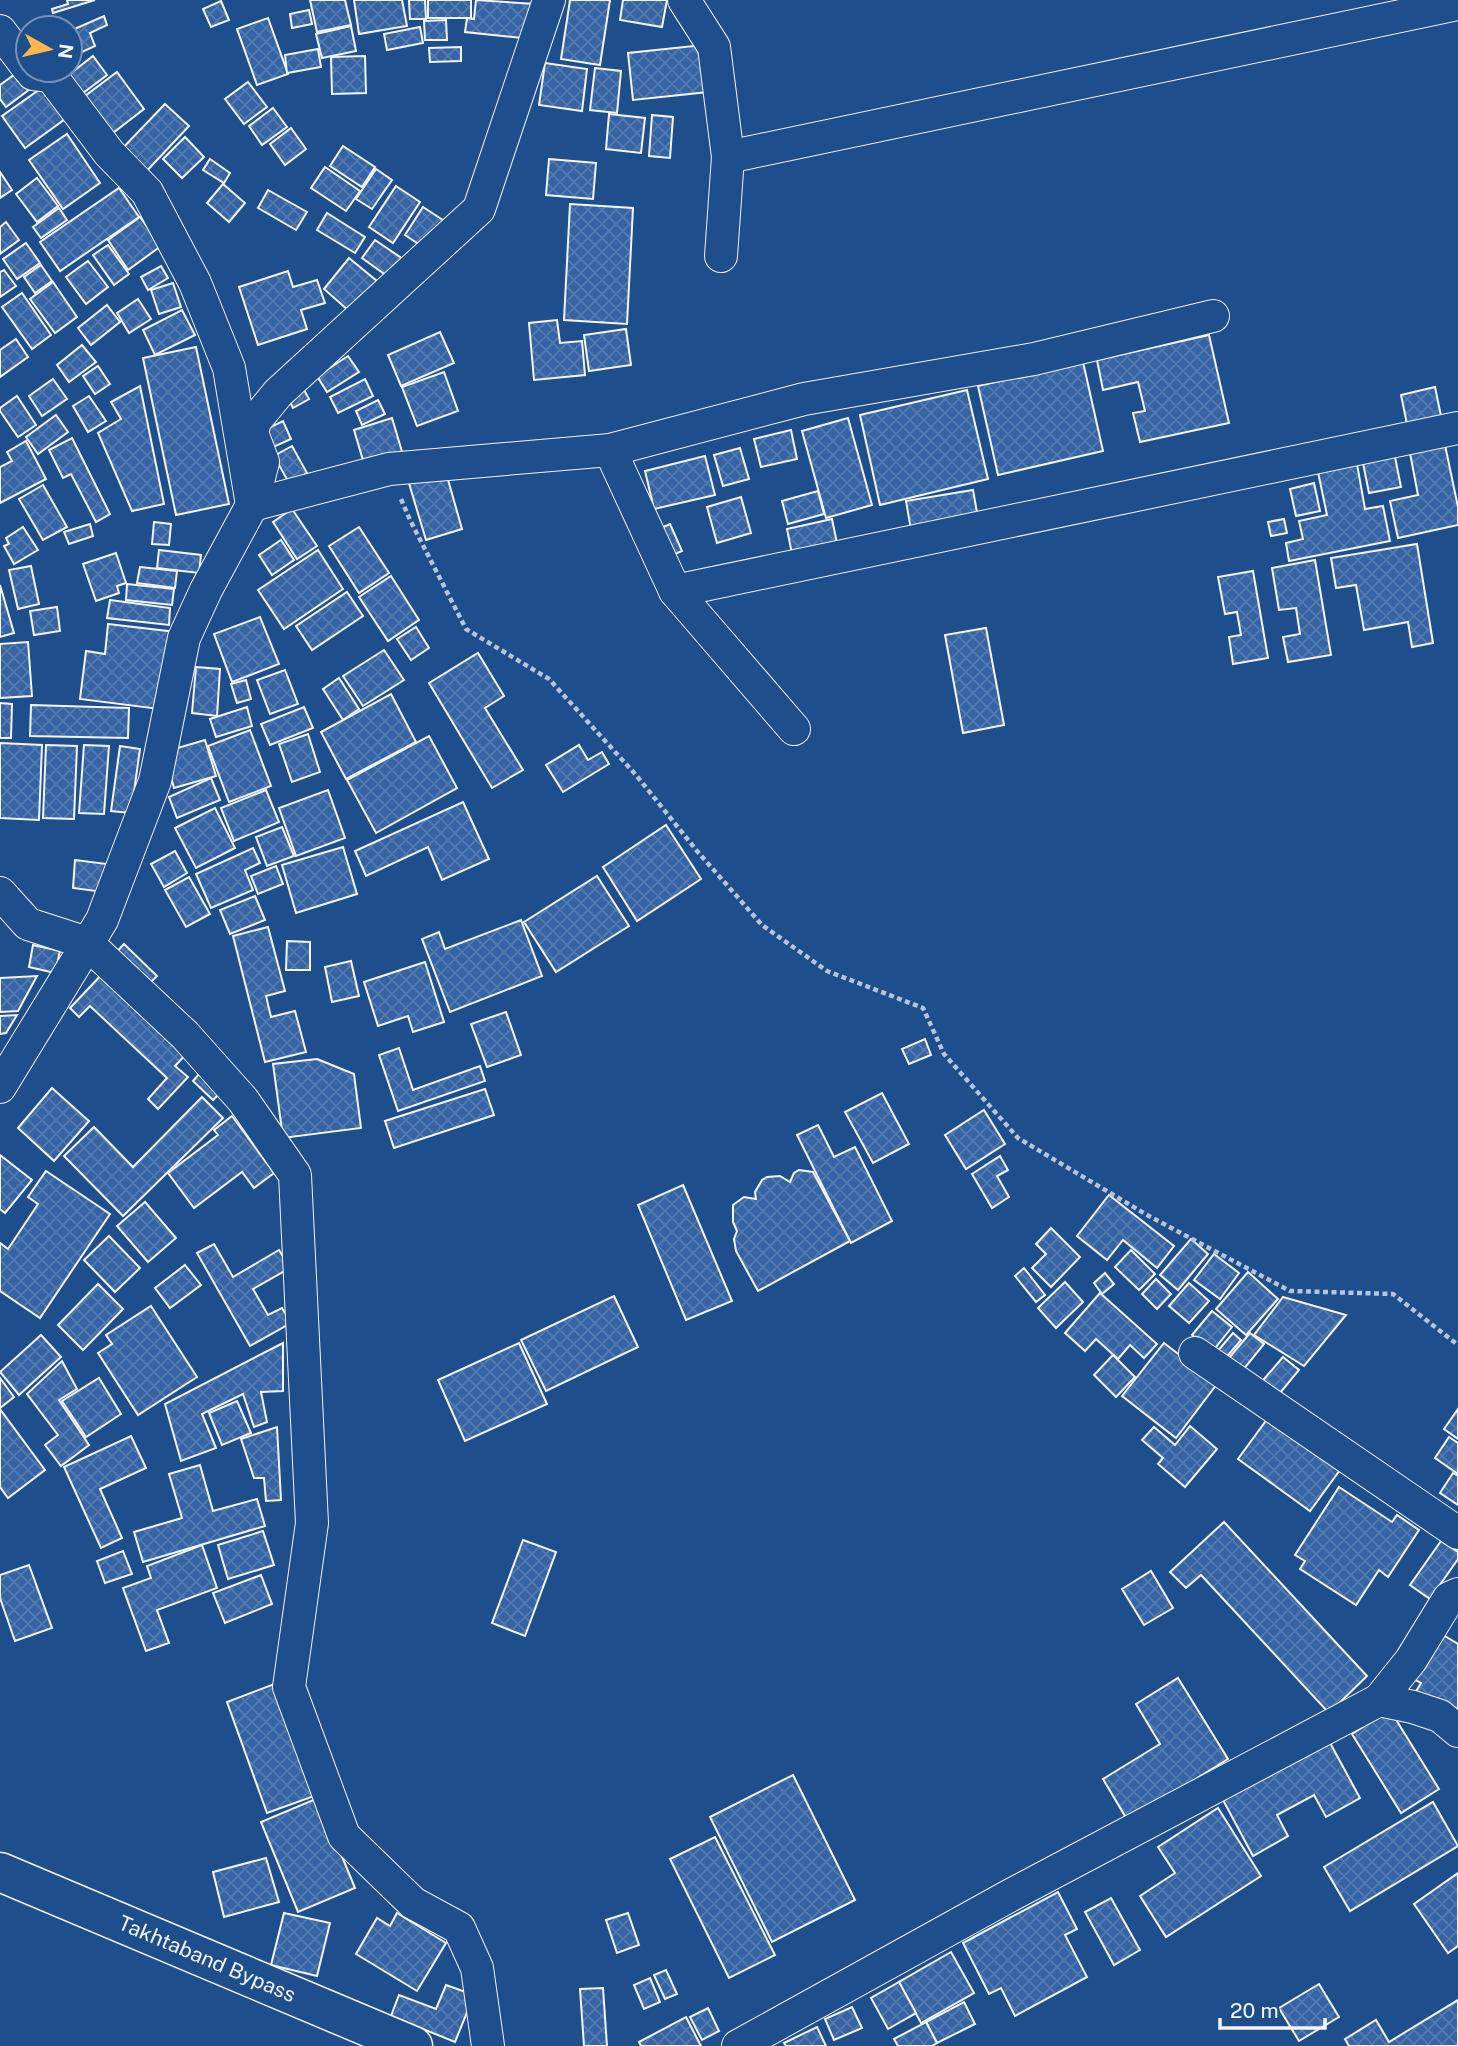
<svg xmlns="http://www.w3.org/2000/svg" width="1458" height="2046" font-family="'Public Sans',sans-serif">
	<defs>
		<pattern id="building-cross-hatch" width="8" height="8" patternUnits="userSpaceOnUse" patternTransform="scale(1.75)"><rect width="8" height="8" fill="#3563a3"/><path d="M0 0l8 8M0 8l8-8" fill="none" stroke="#537ab1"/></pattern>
	</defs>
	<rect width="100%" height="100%" fill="#1f4e8c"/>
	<g fill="url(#building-cross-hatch)" stroke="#f2f6ff" stroke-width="2">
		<polygon points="67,0 95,0 53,13 52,9 68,4"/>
		<polygon points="310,0 345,0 351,25 317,32"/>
		<polygon points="354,0 402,0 407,26 359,34"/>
		<polygon points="409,0 425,0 426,19 410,19"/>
		<rect x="428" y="0" width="43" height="18"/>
		<polygon points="476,0 535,4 531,39 465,32 467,18 474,19"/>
		<polygon points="570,0 610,0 600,65 561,59"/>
		<polygon points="623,0 667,0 662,27 620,20"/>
		<polygon points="221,1 229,20 211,27 203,9"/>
		<polygon points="309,10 312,24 292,28 290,14"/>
		<polygon points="104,16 107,25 90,33 95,46 82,52 72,30"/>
		<polygon points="268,18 288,74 257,85 237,29"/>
		<polygon points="446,20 447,40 425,40 424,21"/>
		<polygon points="351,26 356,51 322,58 316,34"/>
		<polygon points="420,27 423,43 387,50 384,34"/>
		<polygon points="703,45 708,92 633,100 628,53"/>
		<polygon points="461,47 461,61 430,62 429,48"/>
		<polygon points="318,49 321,67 287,73 285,55"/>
		<polygon points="93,56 107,75 79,96 66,77"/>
		<polygon points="365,56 366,93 332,94 331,57"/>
		<polygon points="545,63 587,69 582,111 539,105"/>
		<polygon points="595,68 621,71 617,113 590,110"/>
		<polygon points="18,72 30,89 6,107 0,99 0,85"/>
		<polygon points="117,72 144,109 109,136 81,99"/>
		<polygon points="248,82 267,107 244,124 225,99"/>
		<polygon points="46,85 68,117 25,148 2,116"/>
		<polygon points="165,104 189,126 142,176 118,153"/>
		<polygon points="273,108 287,127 262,145 249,126"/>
		<polygon points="609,114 645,118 641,153 606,149"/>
		<polygon points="652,115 673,117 670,158 649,156"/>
		<polygon points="291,128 306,149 285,165 270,144"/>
		<polygon points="67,134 100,183 63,209 29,160"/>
		<polygon points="185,137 204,157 182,178 163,159"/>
		<polygon points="343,146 375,167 362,187 330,166"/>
		<polygon points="210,159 230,173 224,183 203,170"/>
		<polygon points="549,159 596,163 593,199 546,195"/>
		<polygon points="325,167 360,191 346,211 311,188"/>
		<polygon points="376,169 392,180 372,209 356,199"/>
		<polygon points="0,172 12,190 0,198"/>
		<polygon points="37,178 58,206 37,222 16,194"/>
		<polygon points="223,184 245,203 229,222 207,203"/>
		<polygon points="396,186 420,202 393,243 369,227"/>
		<polygon points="119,188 139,217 60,271 40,242"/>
		<polygon points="268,190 307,212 296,230 258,208"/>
		<polygon points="570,204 633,208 627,324 564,320"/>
		<polygon points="423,207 455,228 423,247 405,235"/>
		<polygon points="59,208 67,220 41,238 33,227"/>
		<polygon points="327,213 365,237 355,253 317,230"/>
		<polygon points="140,217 161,246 128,270 108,240"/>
		<polygon points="6,222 19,240 0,254 0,227"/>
		<polygon points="375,240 403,259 390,278 362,258"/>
		<polygon points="26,243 40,263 17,279 3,259"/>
		<polygon points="108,245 129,274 114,285 93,255"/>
		<polygon points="349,258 383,286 357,318 324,289"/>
		<polygon points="88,261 108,287 86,304 66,277"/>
		<polygon points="41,265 52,281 35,293 24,277"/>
		<polygon points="161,266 168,278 148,290 141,277"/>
		<polygon points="4,270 16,286 0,297 0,272"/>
		<polygon points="288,271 293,287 317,280 325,303 301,310 307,329 258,345 239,287"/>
		<polygon points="53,282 77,317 55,333 30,299"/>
		<polygon points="173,283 181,307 159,314 151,290"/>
		<polygon points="22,293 51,335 32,349 2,307"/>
		<polygon points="138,299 151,319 129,333 117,313"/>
		<polygon points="107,305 120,322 91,345 78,328"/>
		<polygon points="182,310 195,335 155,355 143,330"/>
		<polygon points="557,320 560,343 582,341 585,375 534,380 529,323"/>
		<polygon points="626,329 631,365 589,371 584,335"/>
		<polygon points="440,332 454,363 401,386 388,355"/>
		<polygon points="1209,335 1229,423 1140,442 1133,413 1145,411 1138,382 1103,390 1097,360"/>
		<polygon points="16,339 28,357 0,377 0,350"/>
		<polygon points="82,345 96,362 69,382 57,365"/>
		<polygon points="196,347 229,504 176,515 143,358"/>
		<polygon points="348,356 359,372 327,392 317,376"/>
		<polygon points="1083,362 1103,451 998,475 978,386"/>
		<polygon points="98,366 110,384 95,394 83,376"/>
		<polygon points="444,372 458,411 417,426 402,387"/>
		<polygon points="53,379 67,399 42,416 29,396"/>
		<polygon points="365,379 373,396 338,413 330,397"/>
		<polygon points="140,386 164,504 132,511 98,433 121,419 111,402"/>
		<polygon points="302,386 309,399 293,408 286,395"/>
		<polygon points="1435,387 1441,416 1407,424 1401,395"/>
		<polygon points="967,390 988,479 880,505 860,415"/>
		<polygon points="17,396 36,425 18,437 0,411 0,408"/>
		<polygon points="89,396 106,421 88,432 73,406"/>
		<polygon points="378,400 385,414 362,425 356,411"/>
		<polygon points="56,415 68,432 38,454 26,437"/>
		<polygon points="392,418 403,455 365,467 354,430"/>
		<polygon points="848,418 872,505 826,518 802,431"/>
		<polygon points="270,420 273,426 283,421 291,439 269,449 259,426"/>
		<polygon points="791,430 797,459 761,467 754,439"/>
		<polygon points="72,438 110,514 96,522 71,474 63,478 49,450"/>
		<polygon points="26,441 46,479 0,503 0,467 12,461 7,452"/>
		<polygon points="1445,445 1458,507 1458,525 1398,538 1390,501 1418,495 1410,453"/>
		<polygon points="292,446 307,473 289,483 274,456"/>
		<polygon points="740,448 749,479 723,486 714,455"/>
		<polygon points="1394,452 1401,487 1369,493 1362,458"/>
		<polygon points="705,456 715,495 654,509 645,471"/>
		<polygon points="1357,464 1365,509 1383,506 1390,541 1289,561 1286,543 1303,539 1299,521 1327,515 1318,472"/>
		<polygon points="445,469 462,529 426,540 408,480"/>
		<polygon points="1314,483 1320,511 1296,516 1290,489"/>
		<polygon points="43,485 67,527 43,540 19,499"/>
		<polygon points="973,490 978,518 911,530 906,501"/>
		<polygon points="818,491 824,514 788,524 782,501"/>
		<polygon points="741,497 751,533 717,543 707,507"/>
		<polygon points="292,509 317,546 297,559 273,522"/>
		<polygon points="832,519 838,548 793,559 787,529"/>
		<polygon points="1284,519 1287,533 1271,536 1268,522"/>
		<polygon points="154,522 171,524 169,545 152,544"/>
		<polygon points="90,524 93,536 69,544 64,532"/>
		<polygon points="670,524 682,551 664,559 652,532"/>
		<polygon points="23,527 38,550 14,564 4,546 9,544 6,538"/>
		<polygon points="359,527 389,573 359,593 329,546"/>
		<polygon points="281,540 294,560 272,575 259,555"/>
		<polygon points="1417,544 1433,643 1412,647 1408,622 1364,630 1356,585 1336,588 1331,558"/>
		<polygon points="159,550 201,555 199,573 157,568"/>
		<polygon points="318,550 343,589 284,629 258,590"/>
		<polygon points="116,553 126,583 117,586 119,593 96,601 83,564"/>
		<polygon points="1315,560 1331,655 1288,662 1283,637 1300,634 1296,608 1279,610 1272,568"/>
		<polygon points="31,566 39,604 18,609 9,570"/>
		<polygon points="140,567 177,571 175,588 137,583"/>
		<polygon points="1253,571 1268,658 1233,664 1229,637 1241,635 1237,612 1225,614 1218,577"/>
		<polygon points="391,576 419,620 388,641 359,597"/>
		<polygon points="127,584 174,589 172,605 126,600"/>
		<polygon points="0,585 14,633 0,637"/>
		<polygon points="347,592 363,616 312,650 296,626"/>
		<polygon points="110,600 170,608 169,625 107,618"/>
		<polygon points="57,607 60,631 34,635 30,611"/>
		<polygon points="260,617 279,664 232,682 214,634"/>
		<polygon points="108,624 176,632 167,710 80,699 86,651 105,654"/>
		<polygon points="416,627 429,648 411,660 397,639"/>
		<polygon points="986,628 1004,725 963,733 945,635"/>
		<polygon points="28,642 32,696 0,698 0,644"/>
		<polygon points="384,650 404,680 363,706 343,676"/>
		<polygon points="478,653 504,696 485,708 523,770 492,788 429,683"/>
		<polygon points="196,667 220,669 217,716 192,713"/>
		<polygon points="285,670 298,704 270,714 257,680"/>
		<polygon points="339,678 359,709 343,720 323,689"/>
		<polygon points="246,680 251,699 237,703 231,684"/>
		<polygon points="391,694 416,742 346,779 321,732"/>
		<polygon points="0,703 12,704 11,738 0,738"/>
		<polygon points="31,705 129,708 128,738 30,736"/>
		<polygon points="247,707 252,726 216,737 210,719"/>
		<polygon points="304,707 313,728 270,745 261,724"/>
		<polygon points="250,730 271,786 229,802 208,746"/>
		<polygon points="308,734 320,772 292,782 279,744"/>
		<polygon points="429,736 457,788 376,833 347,780"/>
		<polygon points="205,740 216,776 174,788 164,752"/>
		<polygon points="0,743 42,745 39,820 0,818"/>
		<polygon points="46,745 77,746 74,819 43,818"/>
		<polygon points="84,745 109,746 104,814 79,813"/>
		<polygon points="579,745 588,760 602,752 609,764 563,792 546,765"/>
		<polygon points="120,746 140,749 131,813 111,811"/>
		<polygon points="211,778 220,800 177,818 169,797"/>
		<polygon points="266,790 279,822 234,841 221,808"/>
		<polygon points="328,790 345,838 296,856 279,808"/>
		<polygon points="463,802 489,859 442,880 428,847 366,876 355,851"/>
		<polygon points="215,808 235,848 196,868 175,828"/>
		<polygon points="666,825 701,879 637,921 603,867"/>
		<polygon points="282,827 294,856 267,866 256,837"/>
		<polygon points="343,847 357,894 296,913 282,865"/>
		<polygon points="253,848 260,863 245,870 253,890 211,908 196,874"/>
		<polygon points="175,851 187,873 164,887 151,864"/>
		<polygon points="75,860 107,864 103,892 73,888"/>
		<polygon points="276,866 283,884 258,894 251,876"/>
		<polygon points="597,876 629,926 556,972 524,922"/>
		<polygon points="189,877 210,914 186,927 165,890"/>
		<polygon points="255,896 265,920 230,934 220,910"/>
		<polygon points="521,920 542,976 450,1012 422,939 439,932 445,949"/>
		<polygon points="268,927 285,991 266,996 271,1017 295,1011 306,1052 265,1062 233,936"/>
		<polygon points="287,941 310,942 310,970 286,970"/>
		<polygon points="124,944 157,976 144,989 111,958"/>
		<polygon points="33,945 60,951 55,973 29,967"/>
		<polygon points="351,961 359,996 332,1002 325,967"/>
		<polygon points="425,962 444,1022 413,1032 408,1016 378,1026 364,982"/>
		<polygon points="105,971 190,1050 175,1066 188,1077 158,1109 148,1099 167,1078 90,1006 79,1017 70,1008"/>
		<polygon points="37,976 18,1011 0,1012 0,978"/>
		<polygon points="506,1012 521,1055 487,1067 471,1024"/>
		<polygon points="17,1015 6,1033 0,1034 0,1016"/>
		<polygon points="925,1039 931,1055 909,1064 902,1049"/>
		<polygon points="399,1048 413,1090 480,1066 485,1081 398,1111 379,1055"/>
		<polygon points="317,1059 354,1074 361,1128 283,1138 273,1064"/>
		<polygon points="205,1067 226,1087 213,1100 193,1081"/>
		<polygon points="52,1088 89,1121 54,1161 18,1128"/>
		<polygon points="485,1089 494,1115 394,1148 385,1121"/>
		<polygon points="882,1093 909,1144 873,1163 845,1112"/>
		<polygon points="202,1097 223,1118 123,1216 64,1156 94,1127 133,1167"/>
		<polygon points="984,1110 1005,1144 966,1169 945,1135"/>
		<polygon points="232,1116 274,1173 254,1188 242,1172 194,1208 168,1173 218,1135 214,1130"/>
		<polygon points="818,1125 834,1157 855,1147 892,1221 851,1243 797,1135"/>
		<polygon points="0,1155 32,1180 5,1213 0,1209"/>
		<polygon points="1000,1156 1008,1170 997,1176 1009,1197 992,1208 972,1174"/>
		<polygon points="799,1170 813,1172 850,1241 758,1291 736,1251 734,1239 737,1231 733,1222 733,1205 744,1197 756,1199 755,1192 762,1180 767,1177 780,1176 790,1182 794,1173"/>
		<polygon points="46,1171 110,1214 40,1318 0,1291 0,1243 8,1249 38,1204 28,1197"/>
		<polygon points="683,1185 732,1301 686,1320 638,1205"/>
		<polygon points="1109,1195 1174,1246 1157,1268 1123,1240 1107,1260 1077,1236"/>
		<polygon points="145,1202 176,1238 148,1262 117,1226"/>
		<polygon points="1051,1228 1080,1257 1051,1287 1032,1268 1046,1254 1036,1244"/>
		<polygon points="109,1236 140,1268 115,1292 84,1260"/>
		<polygon points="1191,1239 1208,1254 1178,1290 1160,1275"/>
		<polygon points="214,1244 233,1277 279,1250 290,1268 253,1289 268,1315 282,1308 291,1323 250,1346 197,1253"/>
		<polygon points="1131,1250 1155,1274 1139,1290 1115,1267"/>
		<polygon points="1214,1254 1239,1273 1220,1299 1194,1280"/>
		<polygon points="185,1265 201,1285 170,1308 155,1288"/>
		<polygon points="1024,1268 1045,1295 1036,1302 1015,1276"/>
		<polygon points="1248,1272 1278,1299 1246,1335 1216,1309"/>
		<polygon points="1105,1273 1114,1284 1102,1294 1094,1283"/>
		<polygon points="1156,1279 1171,1294 1157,1309 1142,1294"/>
		<polygon points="1065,1282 1083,1302 1056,1328 1038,1308"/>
		<polygon points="1189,1283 1209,1301 1189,1323 1169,1306"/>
		<polygon points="98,1284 123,1309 83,1350 58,1325"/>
		<polygon points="1100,1293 1157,1344 1144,1358 1130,1345 1118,1359 1096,1339 1085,1351 1065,1333"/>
		<polygon points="614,1296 638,1347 546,1391 521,1340"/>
		<polygon points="1283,1297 1346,1315 1304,1366 1254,1335"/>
		<polygon points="151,1306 197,1377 138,1415 98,1353 112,1344 106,1335"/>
		<polygon points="1212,1311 1232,1327 1212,1352 1192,1335"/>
		<polygon points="1233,1333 1241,1340 1224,1360 1216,1353"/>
		<polygon points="1250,1333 1264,1344 1243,1370 1229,1358"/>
		<polygon points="41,1335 61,1357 19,1395 0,1372"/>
		<polygon points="283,1343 283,1391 261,1392 267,1422 254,1427 243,1394 202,1414 216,1448 181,1461 165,1404"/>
		<polygon points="519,1343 547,1404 465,1441 438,1380"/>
		<polygon points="1164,1343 1217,1384 1176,1438 1122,1396"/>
		<polygon points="1113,1355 1135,1377 1116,1397 1094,1375"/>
		<polygon points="1283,1357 1299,1370 1275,1399 1259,1385"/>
		<polygon points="62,1361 77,1389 59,1400 89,1445 61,1466 45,1445 58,1435 27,1394"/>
		<polygon points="0,1378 14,1397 0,1408"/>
		<polygon points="99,1378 121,1414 86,1437 62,1401"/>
		<polygon points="237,1401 251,1433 222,1445 209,1413"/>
		<polygon points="0,1409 45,1470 8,1498 0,1487"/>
		<polygon points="1458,1409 1458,1439 1444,1429"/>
		<polygon points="1268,1418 1340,1470 1310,1511 1238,1459"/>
		<polygon points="1190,1426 1217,1449 1185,1487 1158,1464 1163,1458 1142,1440 1154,1427 1175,1445"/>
		<polygon points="277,1427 281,1500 266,1501 264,1478 254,1478 241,1439"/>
		<polygon points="131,1436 146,1468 100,1489 122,1538 101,1548 64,1467"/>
		<polygon points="1449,1437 1458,1443 1458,1474 1435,1458"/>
		<polygon points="200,1465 213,1511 257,1499 265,1526 143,1562 134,1532 182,1518 169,1474"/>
		<polygon points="1453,1473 1458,1476 1458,1505 1440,1493"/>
		<polygon points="1339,1487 1392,1522 1397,1515 1419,1530 1388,1577 1379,1570 1356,1605 1300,1569 1305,1561 1295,1555"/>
		<polygon points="1224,1522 1367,1676 1329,1713 1201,1575 1186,1588 1170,1572"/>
		<polygon points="263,1531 274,1565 228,1579 218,1545"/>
		<polygon points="523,1540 556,1552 525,1636 492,1623"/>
		<polygon points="1441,1541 1458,1552 1458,1559 1430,1599 1410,1585"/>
		<polygon points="202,1545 217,1588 157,1610 169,1643 146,1651 123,1588 151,1578 147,1566"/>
		<polygon points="123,1551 132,1574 105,1583 97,1561"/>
		<polygon points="29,1565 52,1628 15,1641 0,1598 0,1575"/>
		<polygon points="1151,1571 1173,1608 1144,1625 1122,1589"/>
		<polygon points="261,1575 272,1604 225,1623 213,1593"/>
		<polygon points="1438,1632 1458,1644 1458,1707 1453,1715 1415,1693 1421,1683 1412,1678"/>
		<polygon points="1178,1678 1228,1759 1128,1821 1103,1779 1160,1744 1136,1704"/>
		<polygon points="277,1683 317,1795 267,1813 227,1702"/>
		<polygon points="1390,1710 1439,1789 1401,1813 1352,1734"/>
		<polygon points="1329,1741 1360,1798 1326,1817 1314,1795 1277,1815 1288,1836 1253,1856 1223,1800"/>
		<polygon points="793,1775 855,1900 772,1942 710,1817"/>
		<polygon points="318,1798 355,1888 298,1912 261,1822"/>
		<polygon points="1433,1802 1458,1846 1350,1911 1324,1867"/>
		<polygon points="1218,1808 1261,1876 1166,1937 1140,1896 1175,1873 1158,1847"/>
		<polygon points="715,1837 775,1955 729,1978 670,1859"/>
		<polygon points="266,1858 279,1902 224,1917 213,1872"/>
		<polygon points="1458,1873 1458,1946 1448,1953 1414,1904"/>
		<polygon points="1058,1892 1077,1929 1065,1935 1087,1977 1015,2016 1001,1988 989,1994 963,1943"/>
		<polygon points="1111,1898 1140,1950 1114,1965 1085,1912"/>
		<polygon points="284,1913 330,1923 317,1976 271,1965"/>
		<polygon points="397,1913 446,1943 417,1991 356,1954 377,1918 390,1926"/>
		<polygon points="628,1913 639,1945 617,1953 606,1920"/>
		<polygon points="951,1952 974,1993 921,2023 899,1982"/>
		<polygon points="666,1970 677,1994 665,1999 654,1975"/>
		<polygon points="650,1978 660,2002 644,2009 634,1985"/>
		<polygon points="899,1982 916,2013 888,2029 871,1998"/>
		<polygon points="1319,1984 1339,2017 1299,2041 1279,2008"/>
		<polygon points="446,1985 474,1995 455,2042 391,2016 399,1995 436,2009"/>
		<polygon points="603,1988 607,2046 584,2046 580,1989"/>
		<polygon points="1458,2000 1458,2046 1349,2046 1345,2039 1376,2020 1389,2042"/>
		<polygon points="964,2002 975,2024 937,2043 926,2022"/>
		<polygon points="852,2007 862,2028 834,2040 825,2019"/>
		<polygon points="708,2008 719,2031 702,2040 690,2017"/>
		<polygon points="686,2017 701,2046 641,2046 639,2042"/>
		<polygon points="926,2022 937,2043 932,2046 898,2046 894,2039"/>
		<polygon points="817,2027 826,2046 786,2046 784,2043"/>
	</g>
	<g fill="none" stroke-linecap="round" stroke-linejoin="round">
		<g stroke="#f2f6ff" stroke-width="34">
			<g id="street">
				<polyline points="684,0 714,47 728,157 721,256"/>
				<polyline points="0,31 28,68"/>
				<polyline points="30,70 33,74 51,76 109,153 147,192 195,283 229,368 252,505 389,469 610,450 804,399 1034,359 1213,316"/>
				<polyline points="728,157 1458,4"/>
				<polyline points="610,450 675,591 794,729"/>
				<polyline points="675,591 1458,428"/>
				<polyline points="0,893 28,924 87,943 185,1035 243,1100 295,1175 312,1523 289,1687 344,1836 413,1903 459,1928 477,1968 488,2046"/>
				<polyline points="0,1087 102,920 155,781 184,638 206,590 252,505 263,462 252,433 255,421 278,393 479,209 549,0"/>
				<polyline points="1195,1353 1458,1533"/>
				<polyline points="1379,1700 1411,1660 1449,1598 1458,1594"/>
				<polyline points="738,2046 1011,1895 1379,1700 1413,1707 1440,1716 1458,1731"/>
			</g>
		</g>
		<g stroke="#f2f6ff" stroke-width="41">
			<polyline id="secondary" points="0,1872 413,2046"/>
		</g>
		<polyline stroke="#b3c4dc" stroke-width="4.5" stroke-dasharray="5 3.5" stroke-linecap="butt" points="401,499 410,520 466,629 549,679 636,775 697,851 762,925 827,971 923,1008 944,1054 1018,1138 1147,1215 1290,1291 1393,1294 1458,1345"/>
		<use href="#street" stroke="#1f4e8c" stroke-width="32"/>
		<use href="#secondary" stroke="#1f4e8c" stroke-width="38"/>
	</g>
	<g text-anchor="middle" stroke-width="5" stroke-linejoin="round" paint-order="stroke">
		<g font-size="21" fill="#f2f6ff" stroke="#1f4e8c">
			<text transform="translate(207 1959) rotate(23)" y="7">Takhtaband Bypass</text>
		</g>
	</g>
	<g transform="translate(49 49) rotate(98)"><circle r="33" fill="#1f4e8c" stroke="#7391ba" stroke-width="2"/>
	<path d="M0-5L12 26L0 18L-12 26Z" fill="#ffb74d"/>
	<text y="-10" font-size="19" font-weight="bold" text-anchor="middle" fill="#f2f6ff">N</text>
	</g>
	<path d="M1220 2018v10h105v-10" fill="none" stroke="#f2f6ff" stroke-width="3.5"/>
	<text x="1230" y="2018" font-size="21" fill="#f2f6ff" stroke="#1f4e8c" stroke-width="5" paint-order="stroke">20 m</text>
</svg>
